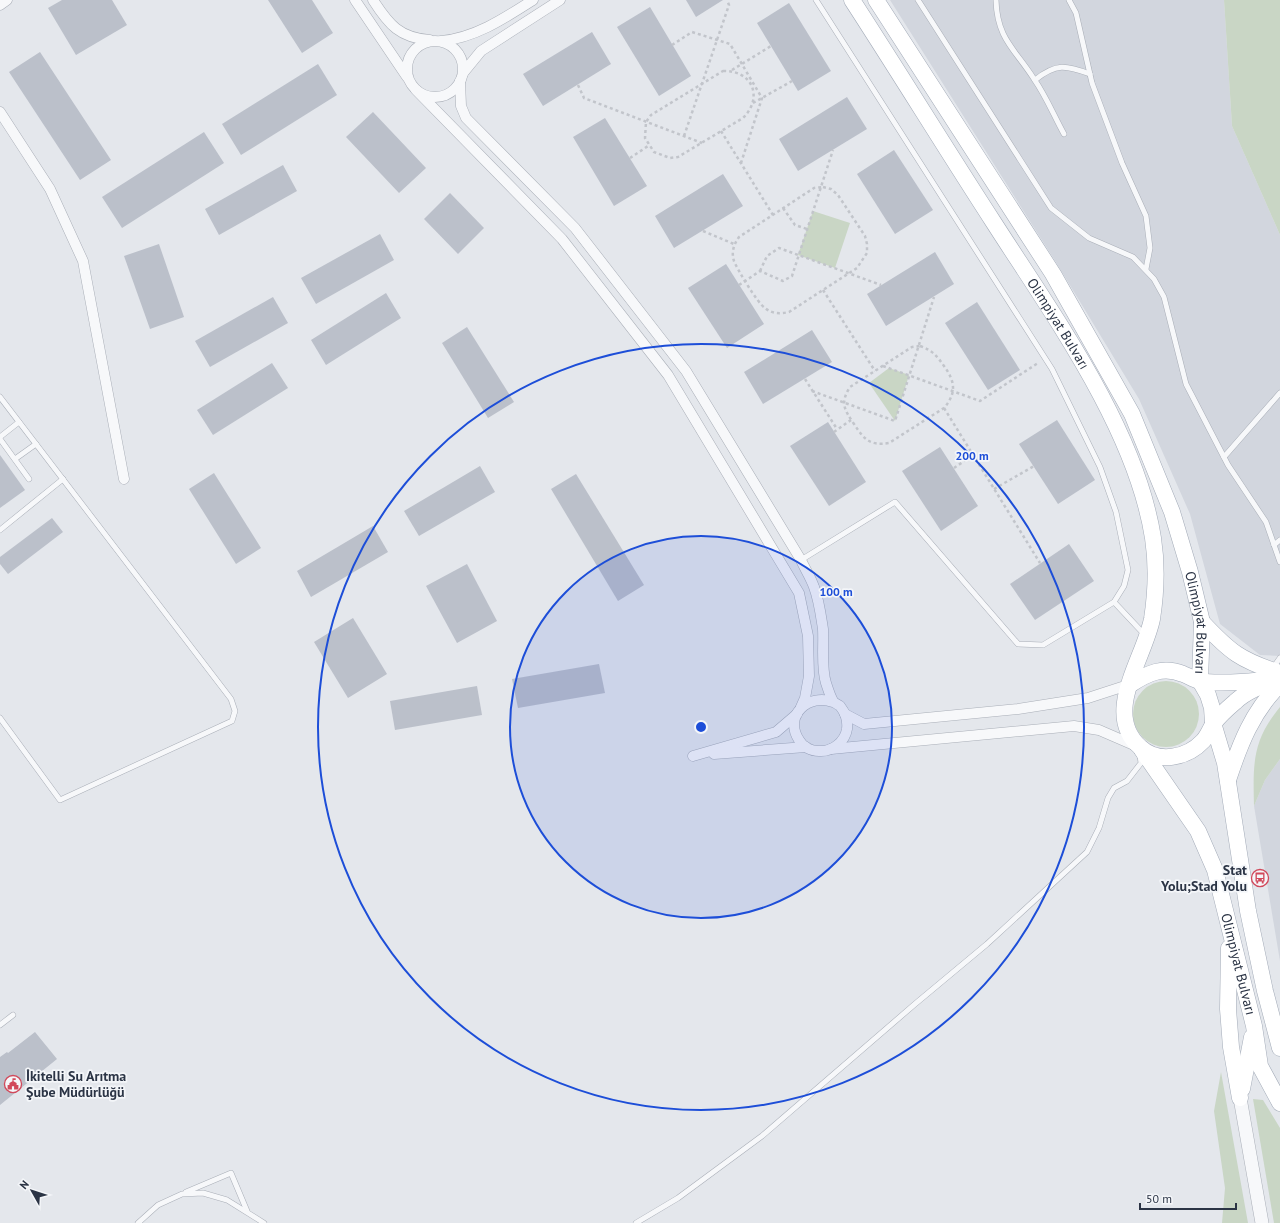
<svg xmlns="http://www.w3.org/2000/svg" width="1280" height="1223" font-family="'PT Sans',sans-serif">
	<rect width="100%" height="100%" fill="#e4e7ec"/>
	<g fill="#d2d6de">
		<polygon points="890,0 1224,0 1232,126 1280,235 1280,656 1260,655 1220,624 1190,514 1139,399 1057,264"/>
		<polygon points="1280,759 1280,961 1254,806 1265,780"/>
	</g>
	<g fill="#c9d6c5">
		<polygon points="1224,0 1280,0 1280,235 1232,126"/>
		<polygon points="813,211 850,223 835,268 798,255"/>
		<polygon points="889,368 909,375 895,421 869,383"/>
		<circle cx="1166" cy="714" r="33"/>
		<path d="M1280,707v52l-15,21 -11,26c-1,-42 -2,-65 26,-99z"/>
		<polygon points="1221,1072 1248,1223 1222,1223 1225,1188 1214,1111"/>
		<polygon points="1253,1099 1263,1100 1280,1128 1280,1223 1274,1223"/>
	</g>
	<g fill="#bbc0ca">
		<polygon points="62,0 112,0 127,25 76,55 48,8"/>
		<polygon points="268,0 312,0 333,33 302,53"/>
		<polygon points="686,0 723,0 696,17"/>
		<polygon points="789,3 831,71 798,91 757,23"/>
		<polygon points="650,7 691,76 659,96 617,27"/>
		<polygon points="592,32 611,64 543,106 523,74"/>
		<polygon points="40,52 111,160 80,180 9,72"/>
		<polygon points="318,64 337,95 241,155 222,124"/>
		<polygon points="847,97 867,129 798,171 779,139"/>
		<polygon points="373,112 426,168 399,193 346,137"/>
		<polygon points="605,118 647,186 614,206 573,137"/>
		<polygon points="204,132 224,163 122,228 102,197"/>
		<polygon points="894,150 933,210 895,234 857,174"/>
		<polygon points="283,165 297,191 219,235 205,209"/>
		<polygon points="723,174 743,206 674,248 655,216"/>
		<polygon points="450,193 484,228 458,254 424,219"/>
		<polygon points="380,234 394,260 316,304 301,278"/>
		<polygon points="159,244 184,317 150,329 124,256"/>
		<polygon points="935,252 954,284 886,326 867,294"/>
		<polygon points="726,264 764,324 727,348 688,288"/>
		<polygon points="386,293 401,318 326,365 311,340"/>
		<polygon points="273,297 288,323 210,367 195,341"/>
		<polygon points="977,302 1020,370 988,390 945,323"/>
		<polygon points="467,327 514,402 488,418 442,343"/>
		<polygon points="812,330 832,362 763,404 744,372"/>
		<polygon points="272,363 288,388 213,435 197,410"/>
		<polygon points="1057,420 1095,480 1058,504 1019,444"/>
		<polygon points="828,422 866,482 829,506 790,446"/>
		<polygon points="940,447 978,506 941,531 902,471"/>
		<polygon points="0,455 25,490 0,508"/>
		<polygon points="480,466 495,492 419,536 404,511"/>
		<polygon points="214,473 261,548 236,564 189,489"/>
		<polygon points="576,474 644,585 618,601 551,489"/>
		<polygon points="52,518 63,532 8,574 0,564 0,557"/>
		<polygon points="373,526 388,552 311,597 297,571"/>
		<polygon points="1069,544 1094,581 1035,620 1010,584"/>
		<polygon points="467,564 497,621 457,643 426,586"/>
		<polygon points="353,618 387,674 348,698 314,642"/>
		<polygon points="599,664 605,693 518,708 512,679"/>
		<polygon points="477,686 482,715 395,730 390,701"/>
		<polygon points="35,1032 57,1059 0,1105 0,1057 7,1052 8,1053"/>
	</g>
	<g fill="none" stroke-linecap="round" stroke-linejoin="round">
		<g stroke="#a9aeb7" stroke-width="6">
			<g id="service">
				<polyline points="918,0 1051,208 1089,238 1133,257 1154,279 1164,297 1186,384 1228,465 1266,522 1280,562"/>
				<path d="M996,0c1,39 19,49 38,79 12,17 20,37 30,55"/>
				<polyline points="1069,0 1076,13 1092,83 1122,163 1146,216 1150,248 1146,269"/>
				<path d="M1035,80c21,-17 31,-15 55,-6"/>
				<polyline points="0,397 231,699 235,711 232,721 60,800 0,718"/>
				<polyline points="0,437 19,422"/>
				<polyline points="0,439 29,479"/>
				<polyline points="1224,457 1280,393"/>
				<polyline points="15,459 36,444"/>
				<polyline points="0,530 63,479"/>
				<polyline points="1274,545 1280,540"/>
				<polyline points="801,560 895,502 1018,644 1043,645 1114,602 1124,586 1128,570 1116,512 1100,467 1052,369 816,0"/>
				<polyline points="1114,602 1144,634"/>
				<polyline points="1273,668 1280,658"/>
				<polyline points="0,1025 13,1015"/>
				<polyline points="186,1192 231,1173 247,1211"/>
				<polyline points="138,1223 158,1205 182,1194 203,1193 227,1200 264,1223"/>
				<polyline points="636,1223 678,1198 762,1136 915,1004 987,944 1087,852 1099,828 1108,798 1114,788 1127,781 1141,763 1140,756"/>
			</g>
		</g>
		<g stroke="#a9aeb7" stroke-width="11">
			<g id="minor">
				<polyline points="355,0 407,77"/>
				<path d="M373,0c16,25 27,38 57,40"/>
				<polyline points="0,5 7,0"/>
				<circle cx="435" cy="69" r="28"/>
				<path d="M441,41c34,-3 64,-23 92,-41"/>
				<polyline points="463,73 481,51 560,0"/>
				<path d="M460,81l1,25 5,12 109,110 111,143 115,189c4,9 10,18 13,27 5,13 7,29 9,42 1,17 -2,38 3,54 2,6 4,13 7,18 1,2 4,3 7,5 5,6 8,15 7,23 -2,13 -15,23 -28,22 -8,0 -16,-4 -20,-11 -16,-25 10,-47 34,-38"/>
				<polyline points="416,90 562,239 668,375 799,593 808,636 809,676 805,698 801,707"/>
				<polyline points="0,112 50,189 83,261 124,479"/>
				<polyline points="845,714 864,724 1018,709 1088,698 1131,684"/>
				<polyline points="831,749 1074,726 1099,730 1136,746"/>
				<polyline points="714,754 806,747"/>
				<polyline points="693,756 776,732 797,714"/>
			</g>
		</g>
		<g stroke="#a9aeb7" stroke-width="14">
			<polyline id="tertiary" points="1240,1098 1262,1223"/>
		</g>
		<g stroke="#a3abb8" stroke-width="17">
			<g id="primary">
				<path id="s1" d="M852,0c48,74 94,149 142,223 59,92 142,206 159,315 4,26 3,55 -1,81 -8,40 -50,94 -12,128 18,17 47,11 63,-6 5,-5 7,-12 11,-18 5,-7 14,-15 21,-21 13,-12 29,-17 45,-23"/>
				<path id="s2" d="M876,0l177,274 79,140 40,98 18,60 12,50 -2,59"/>
				<path d="M1202,622c28,30 38,38 78,51"/>
				<polyline points="1200,681 1208,695 1212,708 1213,723 1225,763 1248,911 1265,991 1280,1048"/>
				<path d="M1131,684c17,-11 32,-18 52,-10 6,2 11,6 17,7 12,3 50,1 63,-1"/>
				<path id="s3" d="M1142,750l56,81 17,39 39,156 6,40 20,37"/>
				<path d="M1228,780c12,-36 24,-68 52,-96"/>
				<polyline points="1229,948 1228,1009 1231,1047 1240,1098"/>
				<polyline points="1242,1089 1252,1037"/>
			</g>
		</g>
		<g stroke="#c2c5cb" stroke-width="2.5" stroke-dasharray="3 3" stroke-linecap="butt">
			<polyline points="672,45 692,32 730,44 762,98 741,163"/>
			<polyline points="732,70 771,46"/>
			<path d="M723,71c29,-1 41,26 20,47l-65,39 -8,1 -16,-6 -9,-14 1,-16 5,-7z"/>
			<polyline points="578,85 584,98 702,143"/>
			<polyline points="753,103 792,81"/>
			<polyline points="721,131 773,215"/>
			<polyline points="684,136 729,5 727,0"/>
			<polyline points="630,158 648,146"/>
			<path d="M823,187l8,2 7,6 27,41 2,8v9l-10,15 -68,44c-9,2 -17,2 -24,-4 -7,-4 -28,-39 -31,-47 -3,-9 0,-17 5,-24l75,-49z"/>
			<polyline points="783,208 795,225 807,229"/>
			<polyline points="703,231 734,244"/>
			<polyline points="760,271 767,256 779,248 881,285"/>
			<polyline points="739,285 760,271 783,281 792,276 833,150"/>
			<polyline points="823,290 875,371"/>
			<path d="M920,346c12,4 17,10 24,20 11,15 13,27 0,42l-55,35c-20,3 -25,-4 -35,-19 -10,-15 -14,-21 -4,-37l62,-40z"/>
			<polyline points="883,366 980,401 1038,363"/>
			<polyline points="805,379 837,429"/>
			<polyline points="812,391 895,421 934,297"/>
			<polyline points="944,408 1040,563"/>
			<polyline points="834,432 851,420"/>
			<polyline points="954,468 973,455"/>
			<polyline points="994,489 1034,466"/>
		</g>
		<use href="#service" stroke="#f7f8fa" stroke-width="5"/>
		<use href="#minor" stroke="#f7f8fa" stroke-width="10"/>
		<use href="#tertiary" stroke="#f7f8fa" stroke-width="13"/>
		<use href="#primary" stroke="#fff" stroke-width="16"/>
	</g>
	<circle cx="701" cy="727" r="191" fill="#1d4ed8" fill-opacity=".12"/>
	<g fill="none" stroke="#1d4ed8" stroke-width="2">
		<circle cx="701" cy="727" r="191"/>
		<circle cx="701" cy="727" r="383"/>
	</g>
	<defs>
		<g id="bus-ring" transform="scale(0.9)"><circle r="9.5" fill="#f4f6f9" stroke="#d1495b" stroke-width="1.5"/><path d="M-5-6H5V4H4V6H2V4H-2V6H-4V4H-5ZM-3.5-4V0h7V-4ZM-3.5 1.2v1.5H-2V1.2ZM2 1.2v1.5H3.5V1.2Z" fill="#d1495b"/></g>
		<g id="civic-ring" transform="scale(0.9)"><circle r="9.5" fill="#f4f6f9" stroke="#d1495b" stroke-width="1.5"/><path d="M-.6-6.5H3V-4.5H.6V-3L4-1V1h2V6H-6V1h2V-1L-.6-3ZM-1.2 2.5V6h2.4V2.5Z" fill="#d1495b"/></g>
	</defs>
	<g fill-rule="evenodd">
		<use href="#bus-ring" x="1260" y="878"/>
		<use href="#civic-ring" x="13" y="1084"/>
	</g>
	<g text-anchor="middle" stroke-width="3.5" stroke-linejoin="round" paint-order="stroke">
		<g font-size="14" fill="#2b3445" stroke="#f4f6f9">
			<text dy="5" stroke="none"><textPath href="#s1" startOffset="384">Olimpiyat Bulvarı</textPath></text>
			<text dy="5" stroke="none"><textPath href="#s2" startOffset="707">Olimpiyat Bulvarı</textPath></text>
			<text dy="5" stroke="none"><textPath href="#s3" startOffset="238">Olimpiyat Bulvarı</textPath></text>
		</g>
		<g font-size="14" font-weight="bold" fill="#2b3445" stroke="#f4f6f9" text-anchor="end">
			<text x="1247" y="875">Stat<tspan x="1247" dy="16">Yolu;Stad Yolu</tspan></text>
			<text x="26" y="1081" text-anchor="start">İkitelli Su Arıtma<tspan x="26" dy="16">Şube Müdürlüğü</tspan></text>
		</g>
	</g>
	<circle cx="701" cy="727" r="6" fill="#1d4ed8" stroke="#f4f6f9" stroke-width="2"/>
	<g font-size="12" text-anchor="middle" font-weight="bold" fill="#1d4ed8" stroke="#f4f6f9" stroke-width="3.5" stroke-linejoin="round" paint-order="stroke">
		<text x="972" y="460">200 m</text>
		<text x="836" y="596">100 m</text>
	</g>
	<g transform="translate(32 1191) rotate(309)" stroke="#f4f6f9" stroke-width="3" paint-order="stroke">
	<path d="M0-3L7 15L0 10L-7 15Z" fill="#2b3445"/>
	<text y="-6" font-size="11" font-weight="bold" text-anchor="middle" fill="#2b3445">N</text>
	</g>
	<path d="M1140 1203v6h96v-6" fill="none" stroke="#2b3445" stroke-width="2"/>
	<text x="1146" y="1203" font-size="12" fill="#2b3445" stroke="#f4f6f9" stroke-width="3" paint-order="stroke">50 m</text>
</svg>
